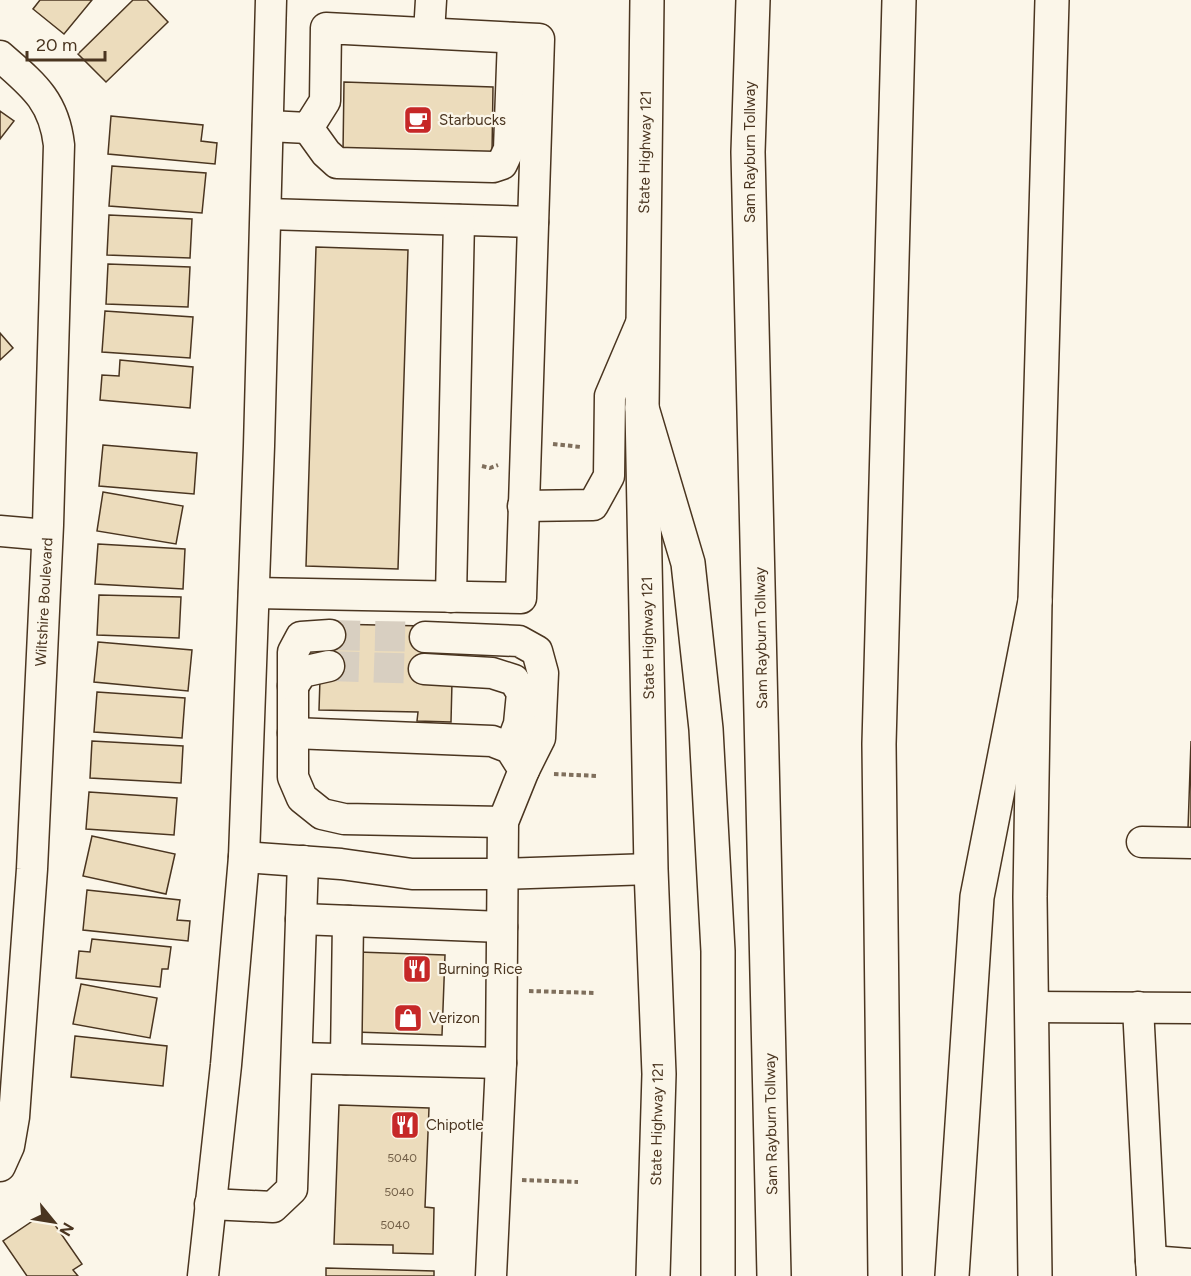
<svg xmlns="http://www.w3.org/2000/svg" width="1191" height="1276" font-family="Figtree,sans-serif">
	<rect width="100%" height="100%" fill="#fbf6e9"/>
	<g fill="#ecdcbc" stroke="#4a3520" stroke-width="1.5">
		<polygon points="40,0 92,0 64,34 33,9"/>
		<polygon points="133,0 147,0 168,22 106,82 78,54"/>
		<polygon points="344,82 493,87 492,154 343,152"/>
		<polygon points="0,111 14,121 0,139"/>
		<polygon points="111,116 203,125 201,141 217,143 215,164 108,154"/>
		<polygon points="112,166 206,173 202,213 109,206"/>
		<polygon points="109,215 192,219 190,258 107,255"/>
		<polygon points="316,247 408,250 398,569 306,566"/>
		<polygon points="108,264 190,267 188,307 106,304"/>
		<polygon points="105,311 193,317 190,358 102,352"/>
		<polygon points="0,333 13,348 0,360"/>
		<polygon points="120,360 193,367 190,408 100,400 102,375 119,376"/>
		<polygon points="103,445 197,453 194,494 99,486"/>
		<polygon points="103,492 183,506 176,544 97,531"/>
		<polygon points="98,544 185,549 183,589 95,584"/>
		<polygon points="99,595 181,597 179,638 97,635"/>
		<polygon points="330,624 425,626 424,682 452,682 451,722 417,721 418,712 319,710 320,679 328,679"/>
		<polygon points="98,642 192,650 188,691 94,682"/>
		<polygon points="97,692 185,698 182,738 94,732"/>
		<polygon points="92,741 183,746 181,783 90,778"/>
		<polygon points="1191,741 1191,829 1188,829"/>
		<polygon points="89,792 177,798 174,835 86,829"/>
		<polygon points="92,836 175,854 166,894 83,876"/>
		<polygon points="87,890 180,900 177,920 190,921 188,941 83,930"/>
		<polygon points="92,939 171,947 168,969 162,969 160,987 76,978 79,951 90,952"/>
		<polygon points="358,952 445,955 442,1035 355,1032"/>
		<polygon points="81,984 157,998 150,1038 73,1024"/>
		<polygon points="75,1036 167,1046 163,1086 71,1077"/>
		<polygon points="339,1105 429,1108 425,1207 434,1208 433,1254 393,1253 393,1245 334,1244"/>
		<polygon points="46,1212 82,1264 73,1270 78,1276 27,1276 3,1241"/>
		<polygon points="326,1268 434,1271 434,1276 326,1276"/>
	</g>
	<g fill="none" stroke-linecap="round" stroke-linejoin="round">
		<g stroke="#d8cfc1" stroke-width="30" stroke-dasharray="30 15" stroke-linecap="butt">
			<polyline points="330,635 425,637"/>
			<polyline points="329,666 424,669"/>
		</g>
		<g stroke="#4a3520" stroke-width="33">
			<g id="minor">
				<polyline points="429,33 431,0"/>
				<path d="M0,56c32,28 54,44 59,89l-11,380 -16,344 -18,248 -5,29 -9,20"/>
				<polyline points="308,128 326,153 337,163 493,167 502,164 509,149 513,38"/>
				<polyline points="266,214 533,222"/>
				<polyline points="523,506 593,505 609,476 610,396 642,321"/>
				<polyline points="0,531 47,535"/>
				<polyline points="254,593 521,598 539,39 326,28 325,101 308,128 268,126"/>
				<polyline points="451,597 459,220"/>
				<polyline points="330,635 301,637 293,652 293,777 302,798 322,814 344,819 503,822"/>
				<polyline points="425,637 519,641 537,651 543,673 540,738 524,770"/>
				<polyline points="424,669 492,673 514,680 522,693 519,724 510,748"/>
				<polyline points="293,686 302,672 329,666"/>
				<polyline points="293,733 492,741 510,748 524,770 503,822 501,1063 491,1276"/>
				<polyline points="1142,842 1191,843"/>
				<polyline points="244,857 341,864 412,874 502,874 651,869"/>
				<polyline points="301,919 502,927"/>
				<polyline points="1032,1007 1191,1008"/>
				<polyline points="1138,1007 1151,1261"/>
				<polyline points="297,1058 501,1063"/>
				<polyline points="346,1059 348,921"/>
				<polyline points="210,1204 273,1207 292,1189 303,861"/>
				<polyline points="203,1276 226,1065 244,857 259,446 271,0"/>
				<polyline points="1152,1276 1151,1261 1191,1264"/>
			</g>
		</g>
		<g stroke="#4a3520" stroke-width="36">
			<g id="major">
				<polyline points="647,0 642,408 651,869 659,1074 653,1276"/>
				<polyline points="1035,1276 1030,897 1035,601 1052,0"/>
			</g>
		</g>
		<g stroke="#4a3520" stroke-width="36">
			<g id="highway">
				<polyline points="753,0 748,152 774,1276"/>
				<polyline points="642,408 688,563 706,729 718,951 718,1276"/>
				<polyline points="885,1276 879,744 899,0"/>
				<polyline points="952,1276 977,897 1035,601"/>
			</g>
		</g>
		<g stroke="#7f6f5c" stroke-width="4" stroke-dasharray="4.5 3" stroke-linecap="butt">
			<polyline points="553,444 581,447"/>
			<polyline points="482,466 490,468 498,465"/>
			<polyline points="554,774 598,776"/>
			<polyline points="529,991 595,993"/>
			<polyline points="522,1180 578,1182"/>
		</g>
		<use href="#minor" stroke="#fbf6e9" stroke-width="30"/>
		<use href="#major" stroke="#fbf6e9" stroke-width="33"/>
		<use href="#highway" stroke="#fbf6e9" stroke-width="33"/>
	</g>
	<defs>
		<g id="cafe-square" transform="scale(1.5)"><rect x="-9" y="-9" width="18" height="18" rx="4" fill="#c62828" stroke="#fbf6e9"/><path d="M-5.5-4.5H6V0H3Q3 3.5 0 3.5H-2.5Q-5.5 3.5-5.5 0ZM3-3.2v2h1.7v-2ZM-6 4.5H4V6H-6Z" fill="#fff"/></g>
		<g id="restaurant-square" transform="scale(1.5)"><rect x="-9" y="-9" width="18" height="18" rx="4" fill="#c62828" stroke="#fbf6e9"/><path d="M-5-6h1v4h1v-4h1v4h1v-4h1v5L-1.5 .5V6h-2V.5L-5-1ZM5-6V6H3V1.5H1.5Q1.5-4 5-6Z" fill="#fff"/></g>
		<g id="shop-square" transform="scale(1.5)"><rect x="-9" y="-9" width="18" height="18" rx="4" fill="#c62828" stroke="#fbf6e9"/><path d="M-5-2.5h2.3a2.7 3.5 0 0 1 5.4 0H5L5.5 6h-11ZM-1.5-2.5h3a1.5 2.3 0 0 0-3 0Z" fill="#fff"/></g>
	</defs>
	<g fill-rule="evenodd">
		<use href="#cafe-square" x="418" y="120"/>
		<use href="#restaurant-square" x="417" y="969"/>
		<use href="#shop-square" x="408" y="1018"/>
		<use href="#restaurant-square" x="405" y="1125"/>
	</g>
	<g text-anchor="middle" stroke-width="4.5" stroke-linejoin="round" paint-order="stroke">
		<g font-size="12" fill="#725f47">
			<text x="402" y="1162">5040</text>
			<text x="399" y="1196">5040</text>
			<text x="395" y="1229">5040</text>
		</g>
		<g font-size="15" fill="#4a3520" stroke="#fbf6e9" text-anchor="start">
			<text x="439" y="125">Starbucks</text>
			<text x="438" y="974">Burning Rice</text>
			<text x="429" y="1023">Verizon</text>
			<text x="426" y="1130">Chipotle</text>
		</g>
		<g font-size="15" fill="#4a3520" stroke="#fbf6e9">
			<text transform="translate(645 152) rotate(-89)" y="5">State Highway 121</text>
			<text transform="translate(750 152) rotate(-90)" y="5">Sam Rayburn Tollway</text>
			<text transform="translate(44 602) rotate(-87)" y="5">Wiltshire Boulevard</text>
			<text transform="translate(648 638) rotate(-91)" y="5">State Highway 121</text>
			<text transform="translate(761 638) rotate(-91)" y="5">Sam Rayburn Tollway</text>
			<text transform="translate(657 1124) rotate(-89)" y="5">State Highway 121</text>
			<text transform="translate(771 1124) rotate(-91)" y="5">Sam Rayburn Tollway</text>
		</g>
	</g>
	<g transform="translate(54 1222) rotate(120)" stroke="#fbf6e9" stroke-width="4.5" paint-order="stroke">
	<path d="M0-4.5L10 22L0 15L-10 22Z" fill="#4a3520"/>
	<text y="-9" font-size="16" font-weight="bold" text-anchor="middle" fill="#4a3520">N</text>
	</g>
	<path d="M27 51v9h78v-9" fill="none" stroke="#4a3520" stroke-width="3"/>
	<text x="36" y="51" font-size="18" fill="#4a3520" stroke="#fbf6e9" stroke-width="4.5" paint-order="stroke">20 m</text>
</svg>
